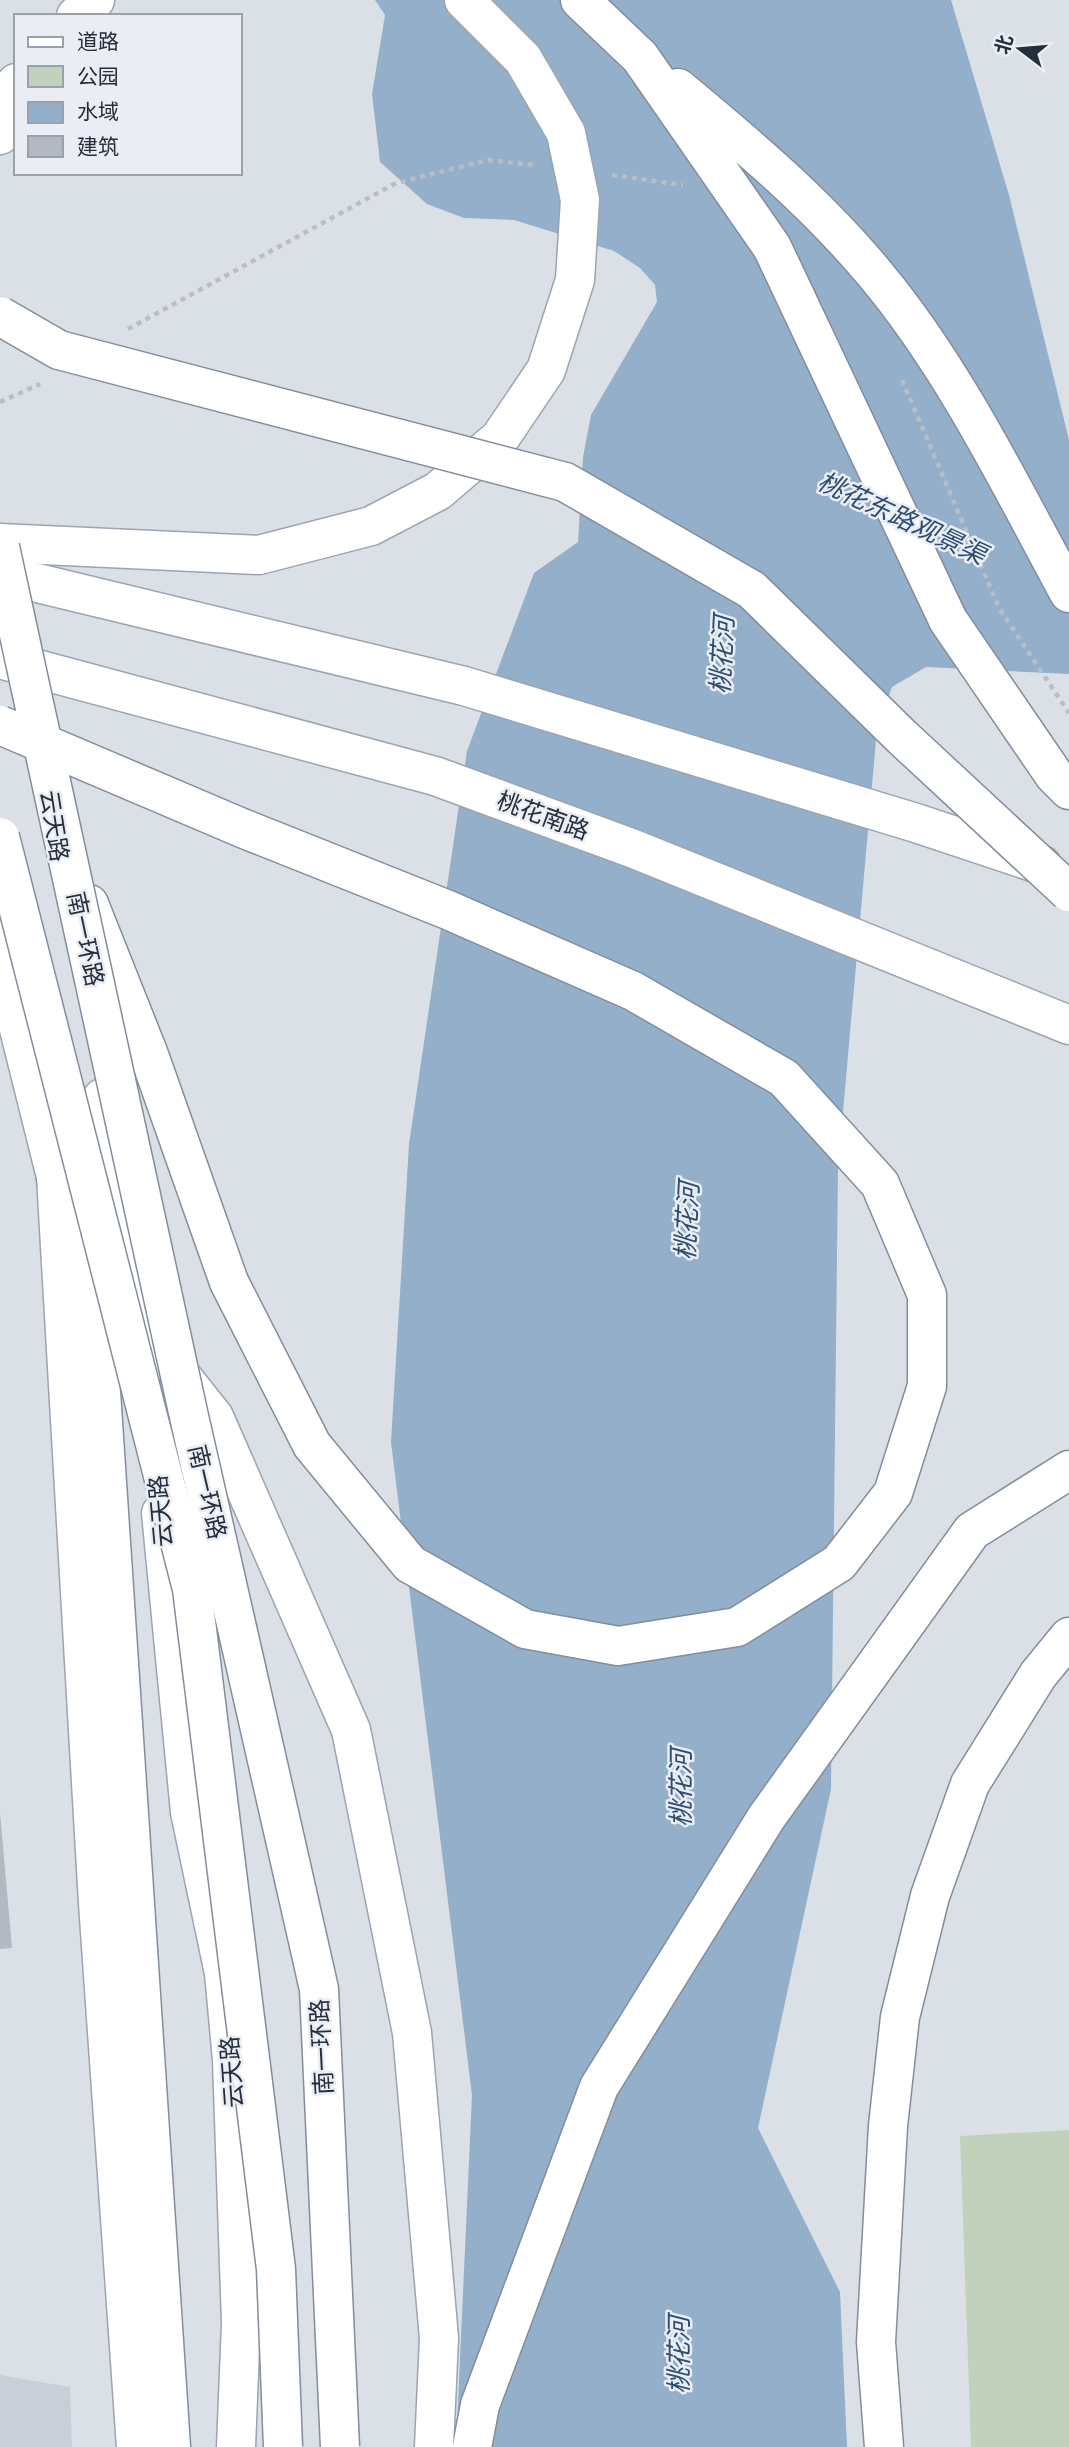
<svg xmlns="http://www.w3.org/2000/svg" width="1069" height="2447" font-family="Barlow,'Noto Sans SC',sans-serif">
	<rect width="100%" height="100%" fill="#dbe0e6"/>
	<polygon fill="#c9cfd8" points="0,2375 70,2387 72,2447 0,2447"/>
	<polygon fill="#c1d1bb" points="1069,2130 1069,2447 971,2447 960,2136"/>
	<polygon fill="#93afc9" points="375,0 951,0 1009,195 1069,440 1069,674 926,667 892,687 877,729 838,1168 831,1789 758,2128 840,2292 847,2447 456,2447 472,2095 391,1442 409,1144 467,751 534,573 578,542 583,457 591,415 657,302 655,285 640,268 614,251 514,220 464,218 427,204 380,162 372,94 385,15"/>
	<polygon fill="#b2b9c3" points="0,1812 12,1948 0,1949"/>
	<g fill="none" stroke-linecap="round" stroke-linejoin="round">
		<g stroke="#9aa4b2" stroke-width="41">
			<g id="major">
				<polyline points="76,16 95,0"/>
				<polyline points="0,135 16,83"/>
				<polyline points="0,543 259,555 371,526 438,491 500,438 546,370 575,280 580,200 566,133 523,59 464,0"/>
				<polyline points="0,574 464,686 916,823 1042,865"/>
				<polyline points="0,659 435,776 634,849 1069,1025"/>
				<polyline points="0,915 13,1005 56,1177 98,1903 136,2447"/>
				<polyline points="102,1098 146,1356"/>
				<polyline points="175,1368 214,1417 351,1730 412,2033 439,2338 434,2447"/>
				<polyline points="161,1513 190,1812 224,1973 232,2060 241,2323 236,2447"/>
			</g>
		</g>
		<g stroke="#828d9d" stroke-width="41">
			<g id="highway">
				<polyline points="580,0 640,57 772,247 948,620 1054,775 1069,790"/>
				<path d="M678,88c70,58 139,116 197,186 78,93 136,212 194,319"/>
				<polyline points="89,904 149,1055 229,1282 312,1445 410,1564 525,1629 618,1646 737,1627 839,1563 893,1493 927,1386 927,1295 880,1184 784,1078 633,991 448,910 242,828"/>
				<polyline points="56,1177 100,1377 171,2447"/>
				<polyline points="472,2447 480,2405 599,2087 766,1818 972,1531 1069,1470"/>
				<polyline points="884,2447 876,2342 888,2126 900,2017 930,1896 970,1784 1038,1675 1069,1637"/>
			</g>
		</g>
		<g stroke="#b9bec4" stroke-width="4.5" stroke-dasharray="5 5" stroke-linecap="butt">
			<polyline points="612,175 683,185"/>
			<polyline points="128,329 396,183 488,160 534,165"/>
			<polyline points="902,380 999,608 1069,713"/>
			<polyline points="0,402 40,384"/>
		</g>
		<use href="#major" stroke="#fff" stroke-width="38"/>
		<use href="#highway" stroke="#fff" stroke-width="38"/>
		<g stroke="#828d9d" stroke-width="41" stroke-linecap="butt">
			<g id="highway-bridge">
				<polyline points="0,316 59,350 565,482 752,590 902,737 1069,892"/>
				<polyline points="0,547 188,1412 319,1989 340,2447"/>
				<polyline points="0,725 242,828"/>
				<polyline points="0,837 192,1589 276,2269 283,2447"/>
			</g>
		</g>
		<use href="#highway-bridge" stroke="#fff" stroke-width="38"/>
	</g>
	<g text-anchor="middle" stroke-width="5" stroke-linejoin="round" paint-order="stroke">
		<g font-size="24" fill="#242e3d" stroke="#eaeef4">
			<text transform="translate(543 816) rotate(20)" y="8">桃花南路</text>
			<text transform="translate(54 826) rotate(81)" y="8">云天路</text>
			<text transform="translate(85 939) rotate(78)" y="8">南一环路</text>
			<text transform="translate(207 1492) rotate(77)" y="8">南一环路</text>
			<text transform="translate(161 1511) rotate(-95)" y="8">云天路</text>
			<text transform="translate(322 2047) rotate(-93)" y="8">南一环路</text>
			<text transform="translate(232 2072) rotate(-94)" y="8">云天路</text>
		</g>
		<g font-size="26" font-style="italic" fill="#2d4e72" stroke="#eaeef4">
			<text transform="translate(902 518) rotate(25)" y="9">桃花东路观景渠</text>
			<text transform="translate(722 655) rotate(-87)" y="9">桃花河</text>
			<text transform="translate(687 1221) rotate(-87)" y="9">桃花河</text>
			<text transform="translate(681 1788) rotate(-90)" y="9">桃花河</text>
			<text transform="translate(679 2355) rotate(-90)" y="9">桃花河</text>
		</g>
	</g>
	<rect x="14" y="14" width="228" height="161" fill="#eaeef4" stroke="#9ba1ab" stroke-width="2"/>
	<rect x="28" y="37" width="35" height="10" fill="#ffffff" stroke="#9ba1ab" stroke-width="2"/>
	<text x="77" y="49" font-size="21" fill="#242e3d">道路</text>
	<rect x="28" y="66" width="35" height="21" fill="#c1d1bb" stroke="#9ba1ab" stroke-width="2"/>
	<text x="77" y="84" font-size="21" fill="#242e3d">公园</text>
	<rect x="28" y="102" width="35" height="21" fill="#93afc9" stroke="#9ba1ab" stroke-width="2"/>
	<text x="77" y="119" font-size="21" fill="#242e3d">水域</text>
	<rect x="28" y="136" width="35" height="21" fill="#b2b9c3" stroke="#9ba1ab" stroke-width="2"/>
	<text x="77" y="154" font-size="21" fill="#242e3d">建筑</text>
	<g transform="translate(1020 49) rotate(286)" stroke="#eaeef4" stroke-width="5" paint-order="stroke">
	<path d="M0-5L12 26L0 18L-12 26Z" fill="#242e3d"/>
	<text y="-10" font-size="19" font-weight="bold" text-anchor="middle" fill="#242e3d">北</text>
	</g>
</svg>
